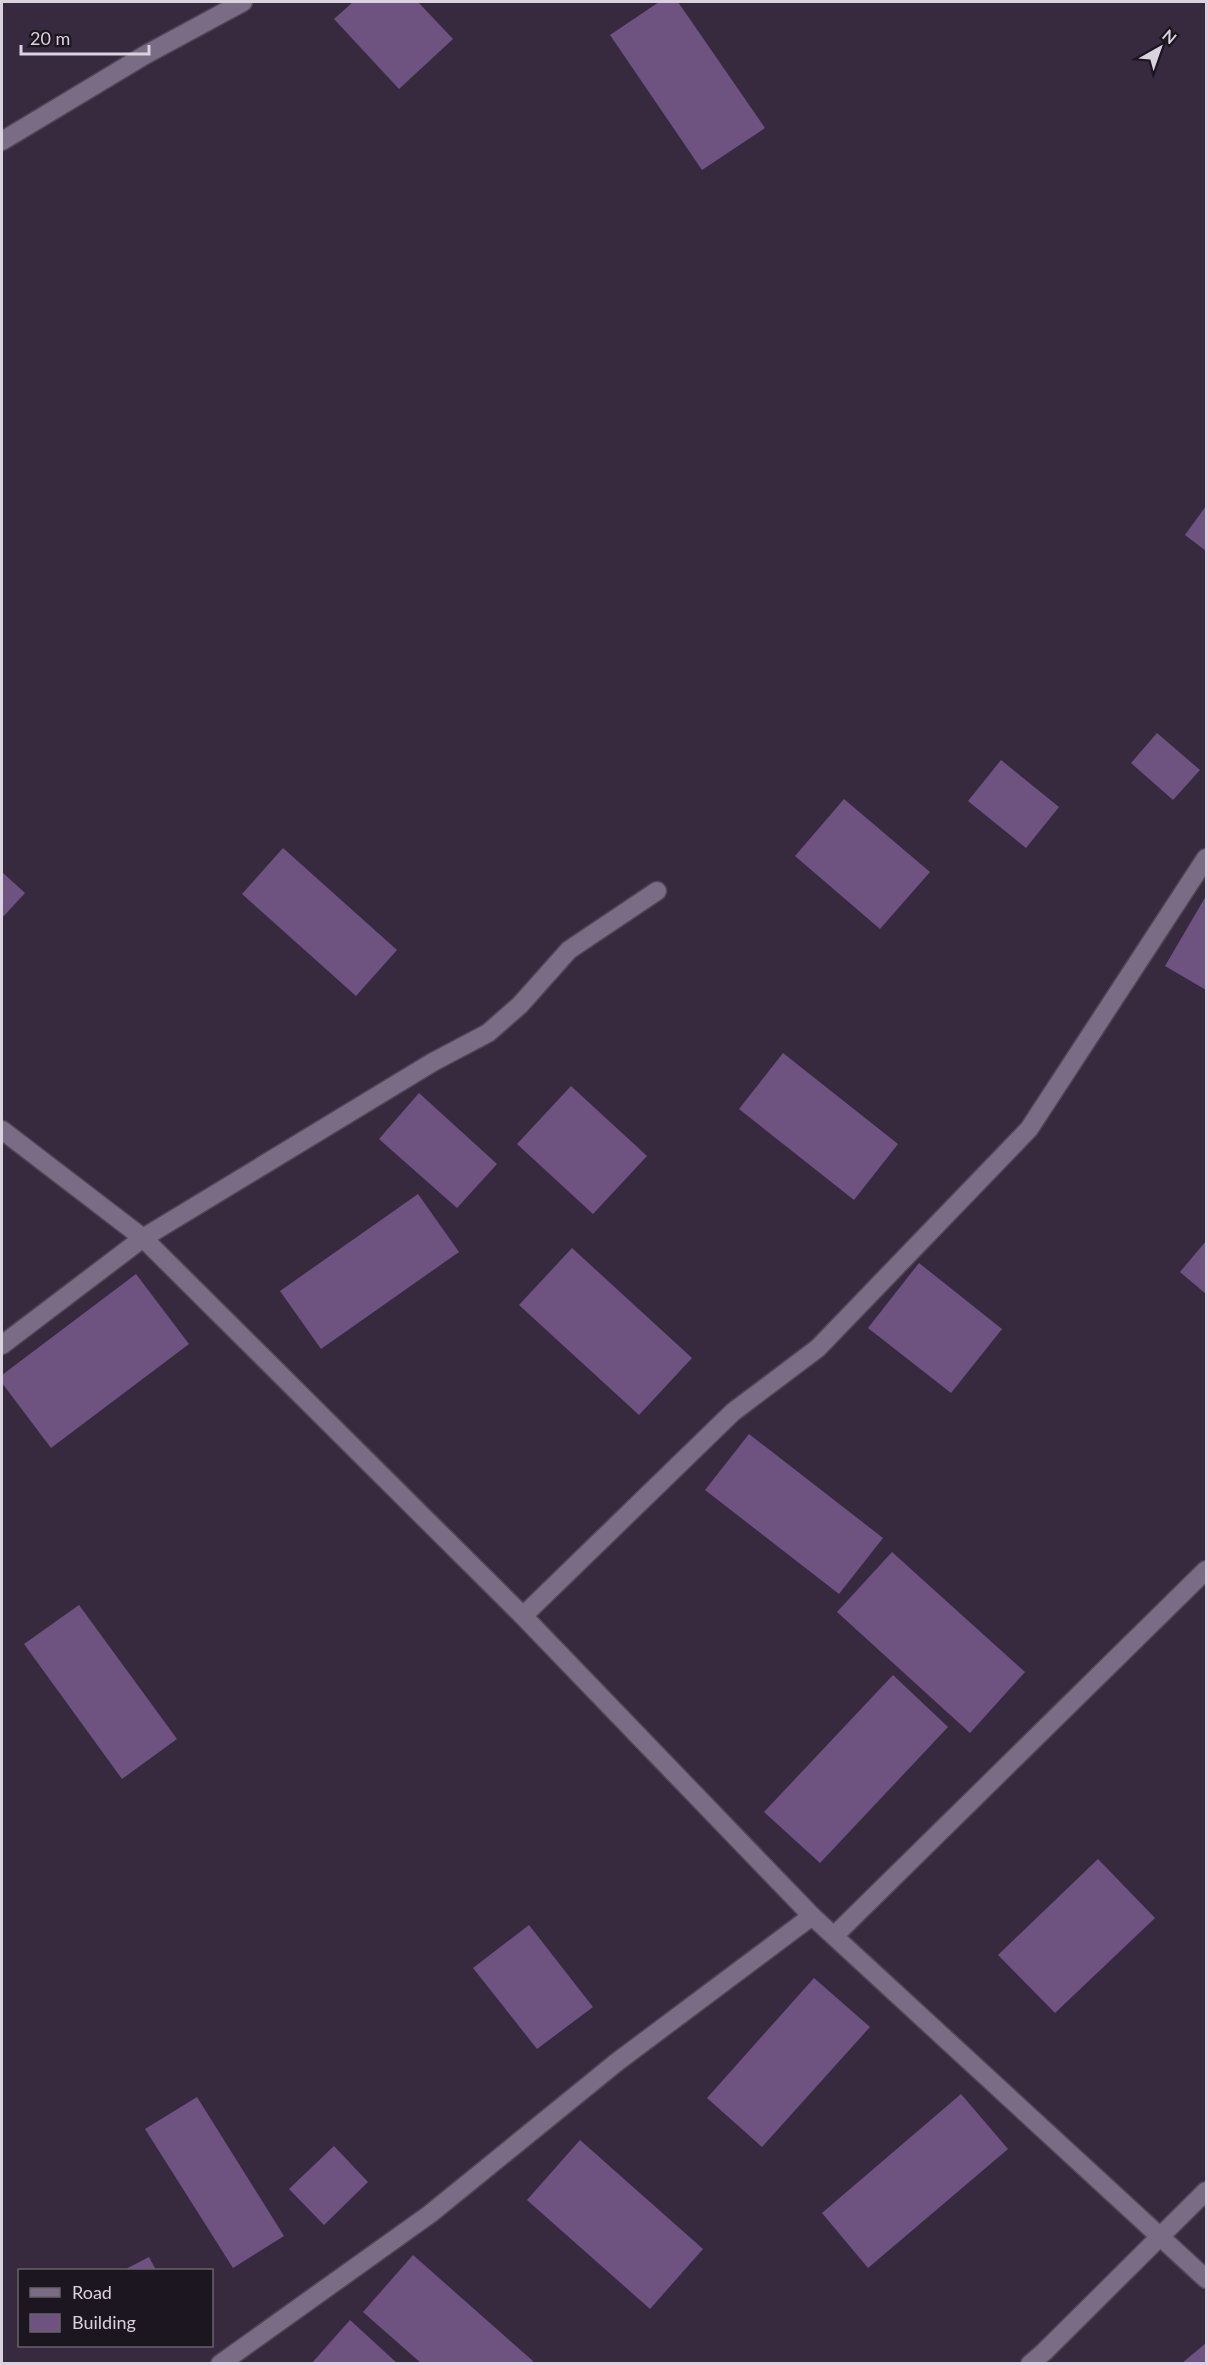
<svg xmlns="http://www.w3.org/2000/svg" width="1208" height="2365" font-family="Lato,sans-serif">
	<rect width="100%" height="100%" fill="#372a3f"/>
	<g fill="#6e5280">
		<polygon points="353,2 418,2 453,39 399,89 334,19"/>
		<polygon points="659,2 678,2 765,128 702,170 610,35"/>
		<polygon points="1206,506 1206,551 1185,535"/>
		<polygon points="1157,733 1200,770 1173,800 1131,763"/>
		<polygon points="1001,760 1059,807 1026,848 968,801"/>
		<polygon points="844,799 930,872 880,929 795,856"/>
		<polygon points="283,848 397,950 356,996 242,894"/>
		<polygon points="2,872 25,893 2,918"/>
		<polygon points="1206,896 1206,990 1165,966"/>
		<polygon points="783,1053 898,1144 854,1200 739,1109"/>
		<polygon points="571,1086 647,1156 593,1214 517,1144"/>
		<polygon points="419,1093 497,1164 457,1208 379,1139"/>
		<polygon points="418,1194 459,1252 321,1349 280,1291"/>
		<polygon points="1206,1241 1206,1294 1180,1272"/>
		<polygon points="572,1248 692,1358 639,1415 519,1305"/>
		<polygon points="919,1263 1002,1329 951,1393 868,1328"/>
		<polygon points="136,1274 189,1344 51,1448 2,1383 2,1375"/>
		<polygon points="749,1434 883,1538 839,1594 705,1490"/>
		<polygon points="892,1552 1025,1672 970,1733 837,1612"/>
		<polygon points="79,1605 177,1739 122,1779 24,1644"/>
		<polygon points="893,1675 948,1727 820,1863 764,1812"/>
		<polygon points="1098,1859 1155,1918 1055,2013 998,1955"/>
		<polygon points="529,1925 593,2007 537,2049 473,1968"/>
		<polygon points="814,1978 870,2027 762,2147 707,2098"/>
		<polygon points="961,2094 1008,2149 868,2268 822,2213"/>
		<polygon points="197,2097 284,2236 233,2268 145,2129"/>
		<polygon points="580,2140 703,2249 650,2309 527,2200"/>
		<polygon points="334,2146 368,2182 324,2225 289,2189"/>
		<polygon points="413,2255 533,2361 531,2364 422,2364 363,2312"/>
		<polygon points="149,2257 156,2270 124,2270"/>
		<polygon points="350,2320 398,2364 311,2364"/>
		<polygon points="1206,2343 1206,2364 1181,2364"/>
	</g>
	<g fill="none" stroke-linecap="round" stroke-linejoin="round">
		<g stroke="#4f4556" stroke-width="21">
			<g id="street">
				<polyline points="2,141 145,55 243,2"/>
				<polyline points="2,1130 143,1238 523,1616 812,1916 1206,2279"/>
				<polyline points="2,1345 143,1238 433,1062 488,1033 520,1005 569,950 657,891"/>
				<polyline points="523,1616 733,1412 818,1348 1029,1129 1206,858"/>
				<polyline points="834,1936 1206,1570"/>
				<polyline points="220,2364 430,2214 617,2062 812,1916"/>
				<polyline points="1030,2364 1044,2352 1206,2191"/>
			</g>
		</g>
		<use href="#street" stroke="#7a6c84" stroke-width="18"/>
	</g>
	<rect width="1208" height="2365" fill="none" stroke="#dad2df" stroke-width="6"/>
	<rect x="18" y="2269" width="195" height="78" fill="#1b161f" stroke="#67616c" stroke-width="1.5"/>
	<rect x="30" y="2288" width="30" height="9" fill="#7a6c84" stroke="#67616c" stroke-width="1.5"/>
	<text x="72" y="2299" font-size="18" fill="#dad2df">Road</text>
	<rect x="30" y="2314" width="30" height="18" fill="#6e5280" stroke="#67616c" stroke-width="1.5"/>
	<text x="72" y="2329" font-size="18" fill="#dad2df">Building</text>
	<g transform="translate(1160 48) rotate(40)" stroke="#1b161f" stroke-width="4.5" paint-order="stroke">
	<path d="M0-4.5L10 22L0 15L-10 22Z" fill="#dad2df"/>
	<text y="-9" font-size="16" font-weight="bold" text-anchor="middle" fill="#dad2df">N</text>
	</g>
	<path d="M21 45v9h128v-9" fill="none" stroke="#dad2df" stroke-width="3"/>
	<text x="30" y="45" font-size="18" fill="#dad2df" stroke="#1b161f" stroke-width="4.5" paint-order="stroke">20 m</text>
</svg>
